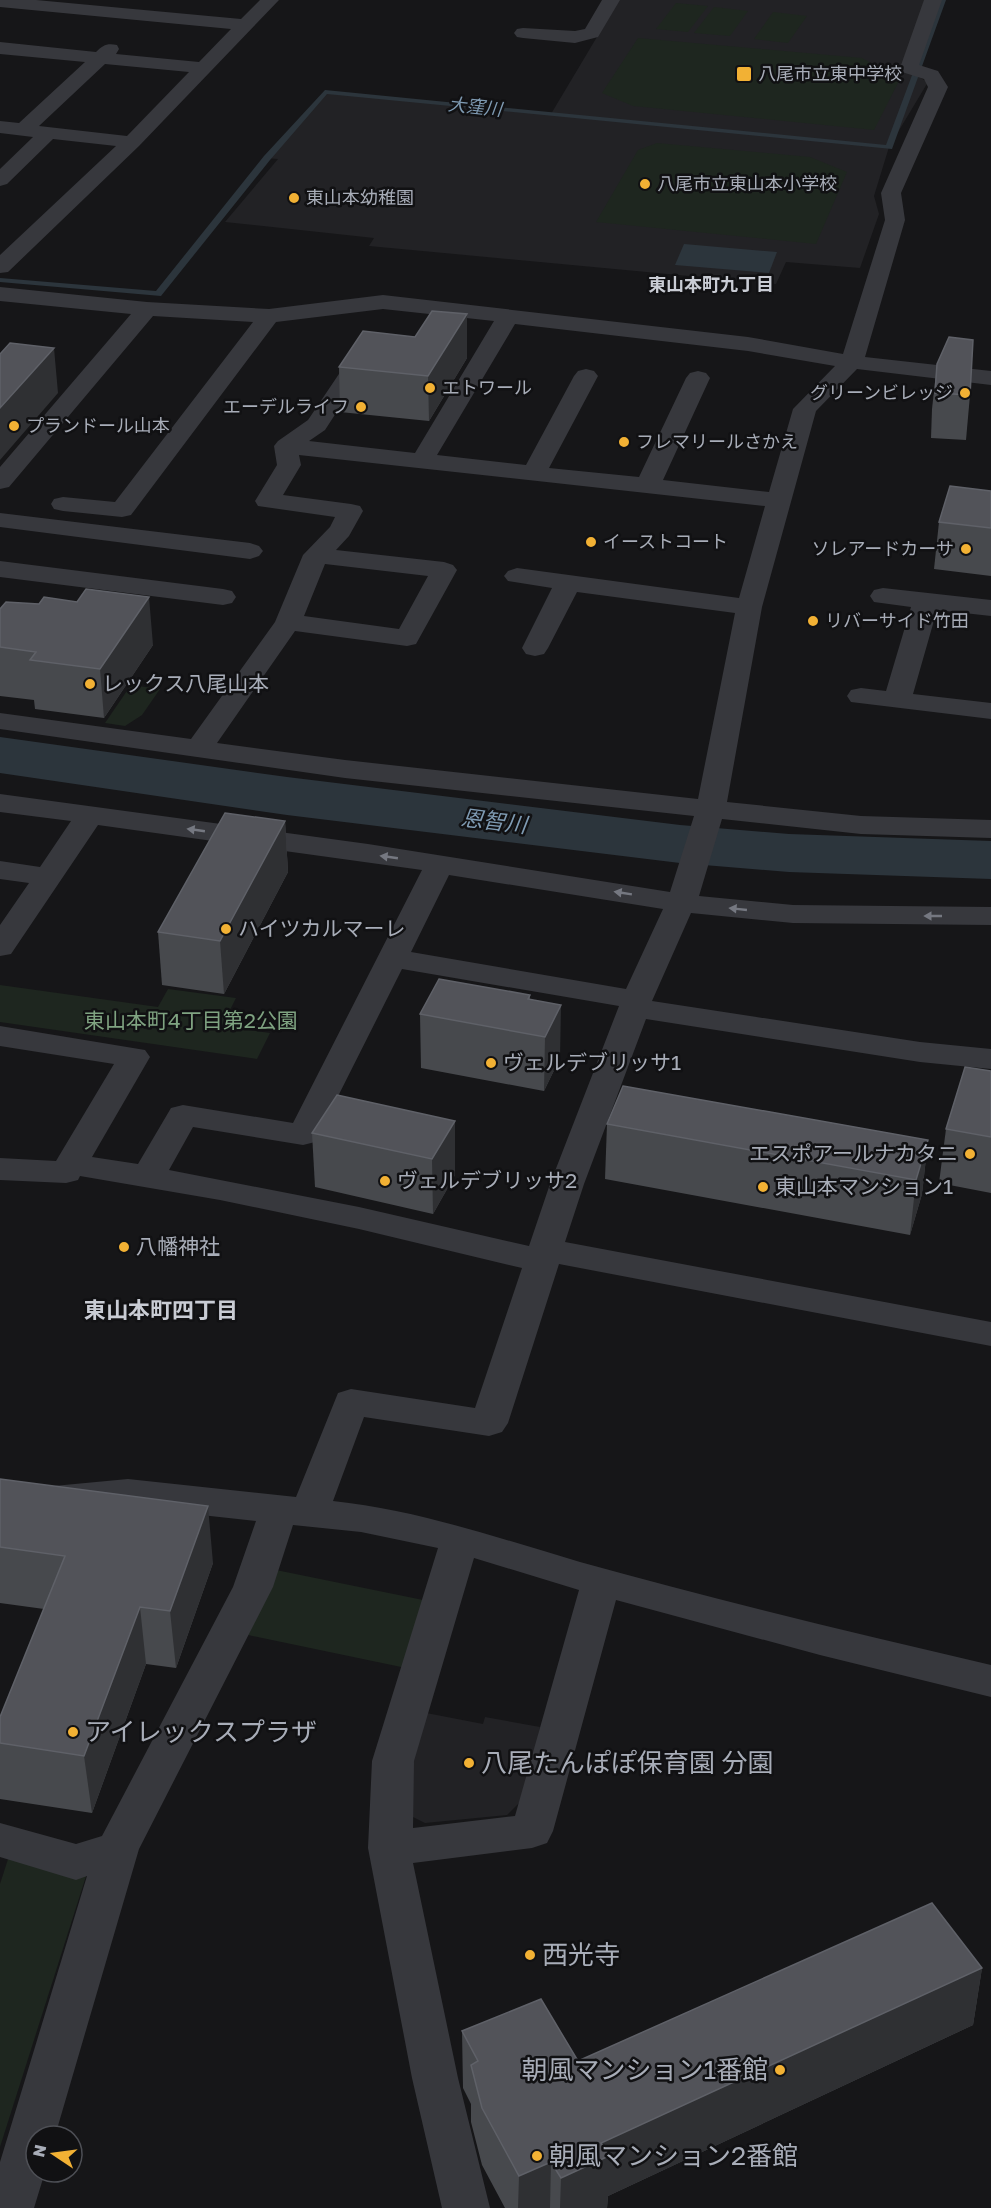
<svg xmlns="http://www.w3.org/2000/svg" width="991" height="2208" font-family="'Golos Text','Noto Sans JP',sans-serif">
	<rect width="100%" height="100%" fill="#161618"/>
	<g fill="#222225">
		<polygon points="619,0 927,0 902,68 928,82 889,147 874,196 879,214 860,268 786,262 776,284 369,246 374,238 225,222 278,159 267,158 325,92 551,114"/>
		<polygon points="416,1711 483,1724 485,1717 540,1727 526,1796 507,1815 425,1823 403,1812"/>
	</g>
	<g fill="#1e261f">
		<polygon points="676,3 708,6 688,32 656,29"/>
		<polygon points="714,7 748,11 730,36 694,33"/>
		<polygon points="773,12 807,16 788,43 754,39"/>
		<polygon points="638,38 862,58 900,79 874,130 633,106 602,93"/>
		<polygon points="657,143 810,157 847,172 816,244 596,222 638,150"/>
		<polygon points="131,685 160,689 142,715 125,726 105,723"/>
		<polygon points="0,985 158,1007 168,989 236,998 222,1026 270,1033 257,1059 0,1022"/>
		<polygon points="276,1570 428,1601 406,1668 248,1635"/>
		<polygon points="10,1853 87,1873 0,2147 0,1884"/>
	</g>
	<polygon fill="#2c353c" points="684,244 777,252 769,273 675,265"/>
	<g fill="none" stroke-linecap="round" stroke-linejoin="round">
		<polygon fill="#2c353c" fill-rule="evenodd" points="940,0 946,0 892,149 327,94 270,160 161,296 0,282 0,278 156,291 264,156 325,90 886,145"/>
		<polygon fill="#2c353c" fill-rule="evenodd" points="0,737 287,777 680,825 789,834 991,841 991,879 789,872 680,863 287,815 0,773"/>
		<g fill="#37383d" fill-rule="evenodd">
			<path d="M0,0h36l205,19 19,-19h19l-140,146 -131,126 -8,1v-18l116,-109 -63,-7 -46,45 -7,2v-17l33,-32 -33,-4v-12l19,2 66,-61 -85,-8v-12l96,10c7,-7 11,-9 21,-7l2,4 -3,5 83,8 32,-33 -231,-22zM105,64l84,8 -62,64 -88,-10z"/>
			<polygon points="602,0 620,0 598,37 575,43 523,38 517,37 514,33 517,29 523,28 575,31 585,29"/>
			<path d="M924,0h18l-23,65 19,6 10,16 -47,106 4,27 -40,137 126,14v14l-134,-16 -41,42 -54,196 -35,195 134,14 130,4v18l-130,-4 -139,-15 -23,77 94,9 198,2v18l-198,-2 -102,-10 -39,88 268,41 71,7v20l-71,-7 -274,-43 -62,165 -19,58 426,80v24l-432,-82 -51,159 -6,9 -13,4 -125,-19 -31,84c85,9 165,37 247,61 136,38 274,71 411,103v32l-171,-42 -204,-55 -63,231 -6,12 -15,5 -119,15 45,215 32,130h-48l-30,-130 -44,-230 4,-87 66,-213 -77,-16 -68,-7 -20,62 -134,262 -84,287h-19v36h9l-11,36h-34v-46l87,-286 -11,4 -76,-23v-34l76,21 26,-8 131,-249 23,-66 -128,-14 -85,8 -43,-5v-28l43,5 85,-8 168,18 42,-104 13,-4 124,19 47,-140 -163,-39 -139,-29 -140,-24 -2,4 -12,3 -66,-3v-22l56,3 58,-97 -114,-18v-20l145,24 5,7 -58,100 46,7 33,-56 12,-3 110,18 129,-253 -324,-45 -87,129 -11,2v-31l29,-42 -29,-4v-18l40,6 31,-46 -71,-9v-18l368,50 302,48 24,-76 -349,-38 -345,-49v-16l191,26 84,-117 28,-67 27,-28 5,-10 -77,-11 -3,-5 22,-36 -3,-19 4,-5 30,-21 39,-58 8,-2 8,2 3,5 -41,63 -16,11 106,12 79,-132 -111,-12 -107,13 -145,193 -9,2 -59,-6 -9,-2 -3,-5 3,-5 9,-2 52,5 138,-180 -100,-6 -144,171 -9,2v-22l131,-153 -131,-13v-14l147,15 122,7 114,-14 365,42 95,17 42,-134 -4,-27 47,-106 -4,-8 -22,-7 -2,-4zM515,324l233,27 87,15 -42,43 -24,83 -106,-12 47,-102 -4,-5 -8,-2 -8,2 -4,5 -47,99 -90,-9 49,-92 -4,-5 -8,-2 -8,2 -4,5 -48,89 -89,-10zM299,455l466,51 -26,92 -222,-30 -9,3 -4,5 4,5 44,7 -30,60 4,6 9,2 9,-2 4,-6 29,-56 158,21 -37,186 -353,-39 -128,-17 78,-112 112,15 9,-2 41,-74 -4,-5 -9,-3 -108,-12 13,-14 14,-25 -3,-5 -9,-2 -68,-9 18,-30zM325,564l103,12 -29,53 -95,-13zM449,875l214,34 -37,80 -215,-37zM402,969l217,37 -69,178 -21,62 -170,-39 -190,-37 24,-43 110,18 12,-3zM474,1558l105,32 -64,226 -102,12 1,-67z"/>
			<polygon points="0,513 250,543 259,546 263,551 259,556 250,559 0,527"/>
			<polygon points="0,561 223,589 232,591 236,597 232,603 223,605 0,577"/>
			<polygon points="883,588 991,600 991,616 937,610 913,694 991,703 991,719 851,702 847,696 851,690 861,688 886,691 911,607 874,602 870,596 874,590"/>
		</g>
	</g>
	<g fill="#47494d">
		<polygon points="467,358 429,421 340,412 339,367"/>
		<polygon points="937,364 970,395 966,440 931,438 932,409"/>
		<polygon points="991,491 991,576 934,569 939,522"/>
		<polygon points="0,609 153,645 104,718 35,709 34,700 0,696"/>
		<polygon points="285,821 288,872 224,994 162,985 158,932"/>
		<polygon points="530,995 530,999 560,1058 544,1091 421,1068 420,1014"/>
		<polygon points="991,1071 991,1193 939,1183 946,1129"/>
		<polygon points="455,1121 455,1175 433,1214 315,1187 312,1133"/>
		<polygon points="607,1124 928,1140 922,1194 910,1235 605,1179"/>
		<polygon points="0,1479 213,1563 176,1668 146,1664 92,1813 0,1799 0,1717 44,1609 0,1603"/>
		<polygon points="982,1968 973,2025 608,2196 607,2208 505,2208 482,2165 471,2122 471,2104 463,2088 462,2031 578,2061"/>
	</g>
	<g fill="#2f3033">
		<polygon points="467,314 467,358 429,421 428,376"/>
		<polygon points="54,348 58,393 0,460 0,408"/>
		<polygon points="149,597 153,645 104,718 100,669"/>
		<polygon points="285,821 288,872 224,994 220,941"/>
		<polygon points="561,1005 560,1058 544,1091 545,1037"/>
		<polygon points="455,1121 455,1175 433,1214 432,1159"/>
		<polygon points="928,1140 922,1194 910,1235 916,1180"/>
		<polygon points="208,1506 213,1563 176,1668 170,1611"/>
		<polygon points="140,1607 146,1664 92,1813 84,1756"/>
		<polygon points="982,1968 973,2025 608,2196 607,2208 560,2208 561,2178 601,2143"/>
		<polygon points="551,2162 550,2208 518,2208 519,2176"/>
	</g>
	<g fill="#525359" stroke="#5f6168" stroke-width="1.5">
		<polygon points="432,311 467,314 428,376 339,367 363,331 415,337"/>
		<polygon points="949,337 973,340 970,395 935,393 937,364"/>
		<polygon points="10,343 54,348 0,408 0,354"/>
		<polygon points="950,486 991,491 991,528 939,522"/>
		<polygon points="86,589 149,597 100,669 30,660 36,652 0,647 0,609 6,602 39,604 44,597 77,602"/>
		<polygon points="225,813 285,821 220,941 158,932"/>
		<polygon points="439,979 530,995 528,999 561,1005 545,1037 420,1014"/>
		<polygon points="965,1067 991,1071 991,1137 946,1129"/>
		<polygon points="623,1086 928,1140 916,1180 607,1124"/>
		<polygon points="337,1095 455,1121 432,1159 312,1133"/>
		<polygon points="0,1479 208,1506 170,1611 140,1607 84,1756 0,1743 0,1717 65,1556 0,1547"/>
		<polygon points="932,1903 982,1968 601,2143 609,2156 561,2178 551,2162 519,2176 482,2108 471,2065 478,2061 462,2031 541,1999 578,2061"/>
	</g>
	<defs><path id="oneway-solid" d="M-6-.8H1V-3.2L6.5 0L1 3.2V.8H-6Z" transform="scale(1.5)"/></defs>
	<g fill="#757881">
		<use href="#oneway-solid" transform="translate(196 830) rotate(-172)"/>
		<use href="#oneway-solid" transform="translate(389 857) rotate(-172)"/>
		<use href="#oneway-solid" transform="translate(623 893) rotate(-171)"/>
		<use href="#oneway-solid" transform="translate(738 909) rotate(-174)"/>
		<use href="#oneway-solid" transform="translate(933 916) rotate(-180)"/>
	</g>
	<g fill="#f2b134" stroke="#111113" stroke-width="2">
		<rect x="736" y="66" width="16" height="16" rx="3"/>
		<circle cx="645" cy="184" r="6"/>
		<circle cx="294" cy="198" r="6"/>
		<circle cx="430" cy="388" r="6"/>
		<circle cx="965" cy="393" r="6"/>
		<circle cx="361" cy="407" r="6"/>
		<circle cx="14" cy="426" r="6"/>
		<circle cx="624" cy="442" r="6"/>
		<circle cx="591" cy="542" r="6"/>
		<circle cx="966" cy="549" r="6"/>
		<circle cx="813" cy="621" r="6"/>
		<circle cx="90" cy="684" r="6"/>
		<circle cx="226" cy="929" r="6"/>
		<circle cx="491" cy="1063" r="6"/>
		<circle cx="970" cy="1154" r="6"/>
		<circle cx="385" cy="1181" r="6"/>
		<circle cx="763" cy="1187" r="6"/>
		<circle cx="124" cy="1247" r="6"/>
		<circle cx="73" cy="1732" r="6"/>
		<circle cx="469" cy="1763" r="6"/>
		<circle cx="530" cy="1955" r="6"/>
		<circle cx="780" cy="2070" r="6"/>
		<circle cx="537" cy="2156" r="6"/>
	</g>
	<g text-anchor="middle" stroke-width="5" stroke-linejoin="round" paint-order="stroke">
		<g font-size="18" fill="#a8adb8" stroke="#111113" text-anchor="start">
			<text x="758" y="80">八尾市立東中学校</text>
			<text x="657" y="190">八尾市立東山本小学校</text>
			<text x="306" y="204">東山本幼稚園</text>
			<text x="442" y="394">エトワール</text>
			<text x="953" y="399" text-anchor="end">グリーンビレッジ</text>
			<text x="349" y="413" text-anchor="end">エーデルライフ</text>
			<text x="26" y="432">プランドール山本</text>
			<text x="636" y="448">フレマリールさかえ</text>
			<text x="603" y="548">イーストコート</text>
			<text x="954" y="555" text-anchor="end">ソレアードカーサ</text>
			<text x="825" y="627">リバーサイド竹田</text>
		</g>
		<g font-size="18" font-style="italic" fill="#7f9bb3" stroke="#111113">
			<text transform="translate(475 107) rotate(6)" y="6">大窪川</text>
		</g>
		<g font-size="18" font-weight="bold" fill="#c9ccd4" stroke="#111113">
			<text x="711" y="291">東山本町九丁目</text>
		</g>
		<g font-size="21" fill="#a8adb8" stroke="#111113" text-anchor="start">
			<text x="102" y="691">レックス八尾山本</text>
			<text x="238" y="936">ハイツカルマーレ</text>
			<text x="503" y="1070">ヴェルデブリッサ1</text>
			<text x="958" y="1161" text-anchor="end">エスポアールナカタニ</text>
			<text x="397" y="1188">ヴェルデブリッサ2</text>
			<text x="775" y="1194">東山本マンション1</text>
			<text x="136" y="1254">八幡神社</text>
		</g>
		<g font-size="21" fill="#7fa381" stroke="#111113">
			<text x="191" y="1028">東山本町4丁目第2公園</text>
		</g>
		<g font-size="22" font-style="italic" fill="#7f9bb3" stroke="#111113">
			<text transform="translate(494 821) rotate(7)" y="8">恩智川</text>
		</g>
		<g font-size="22" font-weight="bold" fill="#c9ccd4" stroke="#111113">
			<text x="161" y="1318">東山本町四丁目</text>
		</g>
		<g font-size="26" fill="#a8adb8" stroke="#111113" text-anchor="start">
			<text x="85" y="1741">アイレックスプラザ</text>
			<text x="481" y="1772">八尾たんぽぽ保育園 分園</text>
			<text x="542" y="1964">西光寺</text>
			<text x="768" y="2079" text-anchor="end">朝風マンション1番館</text>
			<text x="549" y="2165">朝風マンション2番館</text>
		</g>
	</g>
	<g transform="translate(54 2154) rotate(283)"><circle r="28" fill="#111113" stroke="#4d4f55" stroke-width="1.5"/>
	<path d="M0-4.5L10 22L0 15L-10 22Z" fill="#f2b134"/>
	<text y="-9" font-size="16" font-weight="bold" text-anchor="middle" fill="#a8adb8">N</text>
	</g>
</svg>
